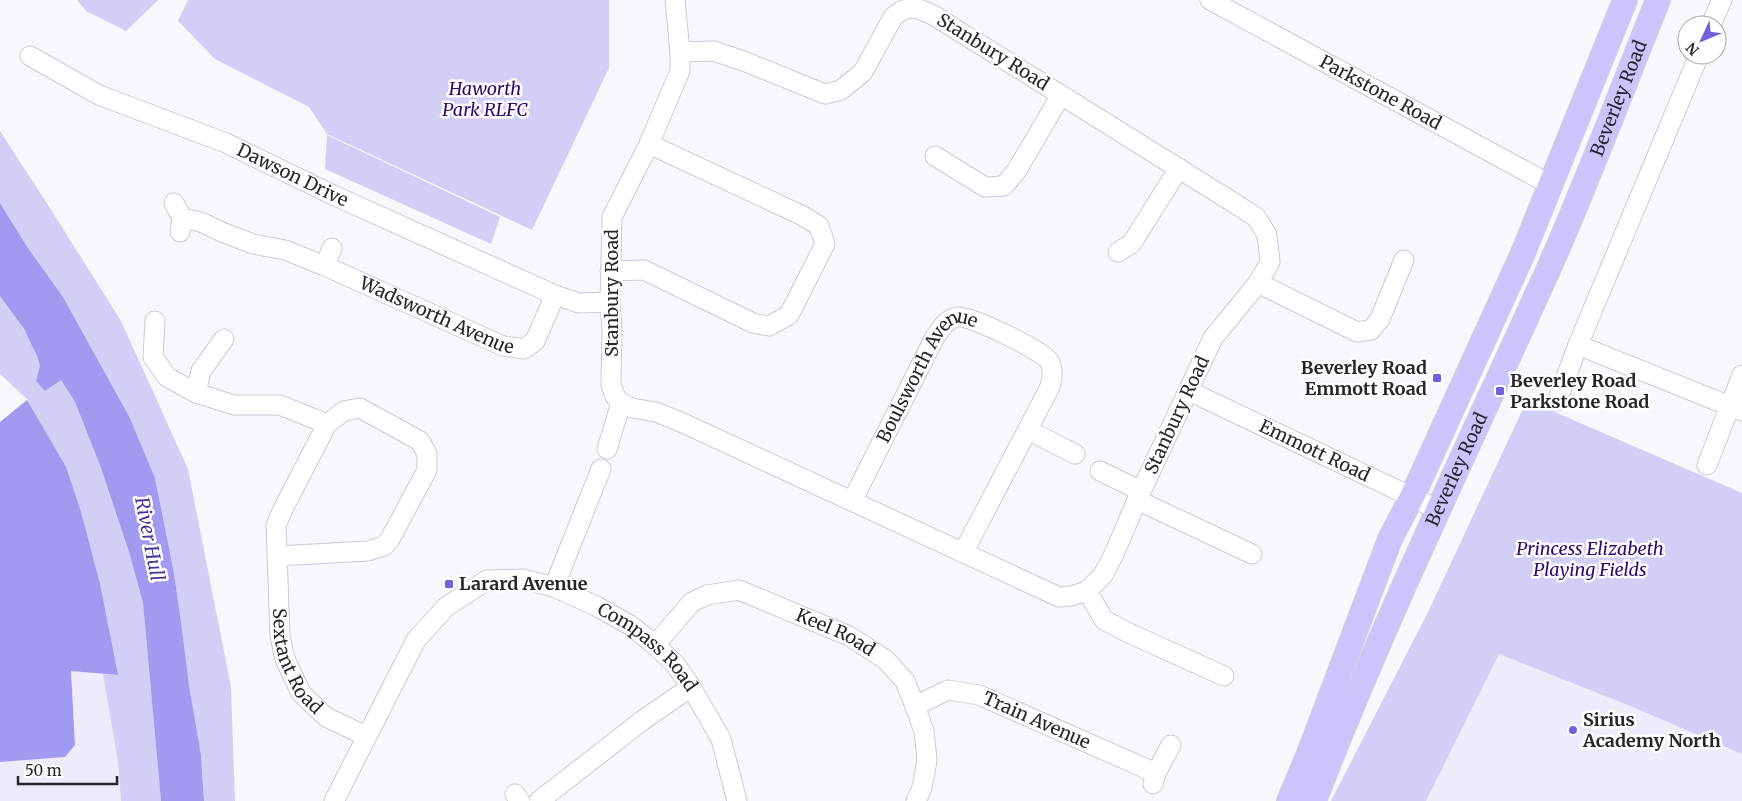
<svg xmlns="http://www.w3.org/2000/svg" width="1742" height="801" font-family="Merriweather,serif">
	<rect width="100%" height="100%" fill="#f7f7fe"/>
	<g fill="#edecfc">
		<polygon points="1499,654 1628,705 1742,754 1742,801 1426,801"/>
		<polygon points="71,671 103,674 118,762 121,801 0,801 0,762 65,757 75,745"/>
	</g>
	<g fill="#d1cff6">
		<polygon points="77,0 158,0 126,31 86,11"/>
		<polygon points="188,0 609,0 609,68 532,230 327,134 309,107 215,59 178,21"/>
		<polygon points="0,131 48,205 121,321 188,469 231,687 235,801 204,801 201,755 189,685 182,629 174,573 155,478 130,418 63,297 28,248 0,203"/>
		<polygon points="327,135 500,217 491,244 325,169"/>
		<path d="M0,296c16,22 33,43 40,70l21,14 14,22 26,66 28,84 14,51 18,198h-40l-3,-39 -15,-88 15,1 -90,-275 -28,-26z"/>
		<polygon points="1527,400 1742,493 1742,754 1628,705 1499,654 1426,801 1331,801 1429,610"/>
	</g>
	<g fill="#a19af0">
		<polygon points="0,203 28,248 63,297 130,418 155,478 174,573 182,629 189,685 201,755 204,801 161,801 143,603 129,552 101,468 75,402 61,380 45,391 36,381 40,366 37,356 24,329 0,296"/>
		<polygon points="27,400 66,467 81,512 100,584 118,675 71,671 75,745 65,757 0,762 0,422"/>
	</g>
	<g fill="none" stroke-linecap="round" stroke-linejoin="round">
		<g stroke="#cbcadc" stroke-width="21">
			<g id="minor">
				<polyline points="675,0 680,52"/>
				<path id="s1" d="M1210,0l341,185"/>
				<polygon points="910,8 919,9 933,15 1226,198 1256,217 1267,235 1270,262 1258,283 1213,338 1137,500 1114,554 1103,575 1087,591 1071,596 1059,597 683,423 656,412 632,408 621,403 615,396 611,385 612,330 610,302 612,217 649,144 680,71 680,52 714,51 746,62 825,94 841,90 863,72 893,17 901,11"/>
				<polyline points="1711,25 1722,0"/>
				<path id="s2" d="M30,56l69,39 127,48 107,52 222,100"/>
				<polyline points="935,156 985,187 1004,186 1017,170 1061,95"/>
				<polyline points="174,203 182,218 180,232"/>
				<path id="s3" d="M182,218l19,4 21,10 31,12 32,6 40,16 178,80 21,3 11,-8 20,-46 24,8 31,-1"/>
				<polyline points="1118,252 1132,243 1179,168"/>
				<polyline points="325,266 332,248"/>
				<polyline points="610,271 644,270 753,323 769,326 789,315 825,244 819,226 803,216 649,144"/>
				<polyline points="1258,283 1357,332 1371,330 1380,319 1404,260"/>
				<polyline points="155,321 153,357 167,377 196,393 234,405 280,405 327,424"/>
				<polyline points="1578,345 1742,411"/>
				<path id="s4" d="M1189,391l250,119"/>
				<polyline points="196,393 201,371 224,339"/>
				<polyline points="1557,401 1578,345 1699,55"/>
				<polyline points="1028,430 1075,454"/>
				<polyline points="607,449 621,403"/>
				<polyline points="1707,465 1742,375"/>
				<polyline points="1100,471 1141,491"/>
				<polyline points="1137,500 1252,554"/>
				<path id="s5" d="M852,501l83,-164c6,-8 11,-18 22,-20 11,-3 86,34 92,44 5,9 3,17 1,26l-87,166"/>
				<path id="s6" d="M277,556l91,-5 16,-5 6,-7 37,-69v-16l-7,-13 -60,-33 -16,3 -17,13 -44,85 -7,16 4,111 5,23 16,34 25,24 40,19"/>
				<polyline points="554,587 601,469"/>
				<polyline points="1087,591 1104,620 1131,634 1224,676"/>
				<path id="s7" d="M655,645l37,-43 15,-7 32,-5 110,46 37,24 19,21 10,25 9,25 3,29 -5,28 -6,13"/>
				<path id="s8" d="M915,706l33,-16 31,5 177,78"/>
				<polyline points="1153,784 1156,773 1171,745"/>
				<polyline points="515,794 520,801"/>
				<path id="s9" d="M334,801l82,-161 30,-33 41,-27 36,-1 31,8 42,19 34,19 25,20 20,19 16,23 30,52 16,62"/>
				<polyline points="539,801 643,720 691,687"/>
			</g>
		</g>
		<g stroke="#d4d4d5" stroke-width="26">
			<g id="major">
				<polyline points="1289,801 1308,756 1390,539 1412,497 1523,253 1625,0"/>
				<path id="s10" d="M1314,801c70,-181 155,-356 235,-533 39,-88 73,-179 109,-268"/>
			</g>
		</g>
		<use href="#minor" stroke="#fff" stroke-width="19"/>
		<use href="#major" stroke="#cbc5fe" stroke-width="24"/>
	</g>
	<g fill="#745fda" stroke="#fff" stroke-width="2">
		<rect x="1432" y="373" width="10" height="10" rx="2.5"/>
		<rect x="1495" y="386" width="10" height="10" rx="2.5"/>
		<rect x="444" y="579" width="10" height="10" rx="2.5"/>
		<circle cx="1573" cy="730" r="5"/>
	</g>
	<g text-anchor="middle" stroke-width="5" stroke-linejoin="round" paint-order="stroke">
		<g font-size="18" fill="#26262c" stroke="#fff">
			<text transform="translate(993 52) rotate(32)" y="6">Stanbury Road</text>
			<text dy="6" stroke="none"><textPath href="#s1" startOffset="194">Parkstone Road</textPath></text>
			<text dy="6" stroke="none"><textPath href="#s10" startOffset="766">Beverley Road</textPath></text>
			<text dy="6" stroke="none"><textPath href="#s2" startOffset="289">Dawson Drive</textPath></text>
			<text transform="translate(612 293) rotate(-90)" y="6">Stanbury Road</text>
			<text dy="6" stroke="none"><textPath href="#s3" startOffset="274">Wadsworth Avenue</textPath></text>
			<text dy="6" stroke="none"><textPath href="#s5" startOffset="151">Boulsworth Avenue</textPath></text>
			<text transform="translate(1177 415) rotate(-65)" y="6">Stanbury Road</text>
			<text dy="6" stroke="none"><textPath href="#s4" startOffset="139">Emmott Road</textPath></text>
			<text dy="6" stroke="none"><textPath href="#s10" startOffset="361">Beverley Road</textPath></text>
			<text dy="6" stroke="none"><textPath href="#s7" startOffset="211">Keel Road</textPath></text>
			<text dy="6" stroke="none"><textPath href="#s9" startOffset="455">Compass Road</textPath></text>
			<text dy="6" stroke="none"><textPath href="#s6" startOffset="586">Sextant Road</textPath></text>
			<text dy="6" stroke="none"><textPath href="#s8" startOffset="131">Train Avenue</textPath></text>
		</g>
		<g font-size="18" font-style="italic" fill="#2c086f" stroke="#fff">
			<text x="485" y="95">Haworth<tspan x="485" dy="21">Park RLFC</tspan></text>
			<text x="1590" y="555">Princess Elizabeth<tspan x="1590" dy="21">Playing Fields</tspan></text>
		</g>
		<g font-size="18" font-weight="bold" fill="#26262c" stroke="#fff" text-anchor="start">
			<text x="1427" y="374" text-anchor="end">Beverley Road<tspan x="1427" dy="21">Emmott Road</tspan></text>
			<text x="1510" y="387">Beverley Road<tspan x="1510" dy="21">Parkstone Road</tspan></text>
			<text x="459" y="590">Larard Avenue</text>
			<text x="1583" y="726">Sirius<tspan x="1583" dy="21">Academy North</tspan></text>
		</g>
		<g font-size="19" font-style="italic" fill="#483496" stroke="#fff">
			<text transform="translate(150 539) rotate(79)" y="7">River Hull</text>
		</g>
	</g>
	<g transform="translate(1702 40) rotate(226)"><circle r="24" fill="#ffffff" stroke="#a8a8ab"/>
	<path d="M0-4L9 19L0 12L-9 19Z" fill="#745fda"/>
	<text y="-8" font-size="14" font-weight="bold" text-anchor="middle" fill="#26262c">N</text>
	</g>
	<path d="M18 776v8h99v-8" fill="none" stroke="#26262c" stroke-width="2.5"/>
	<text x="25" y="776" font-size="15" fill="#26262c" stroke="#ffffff" stroke-width="4" paint-order="stroke">50 m</text>
</svg>
